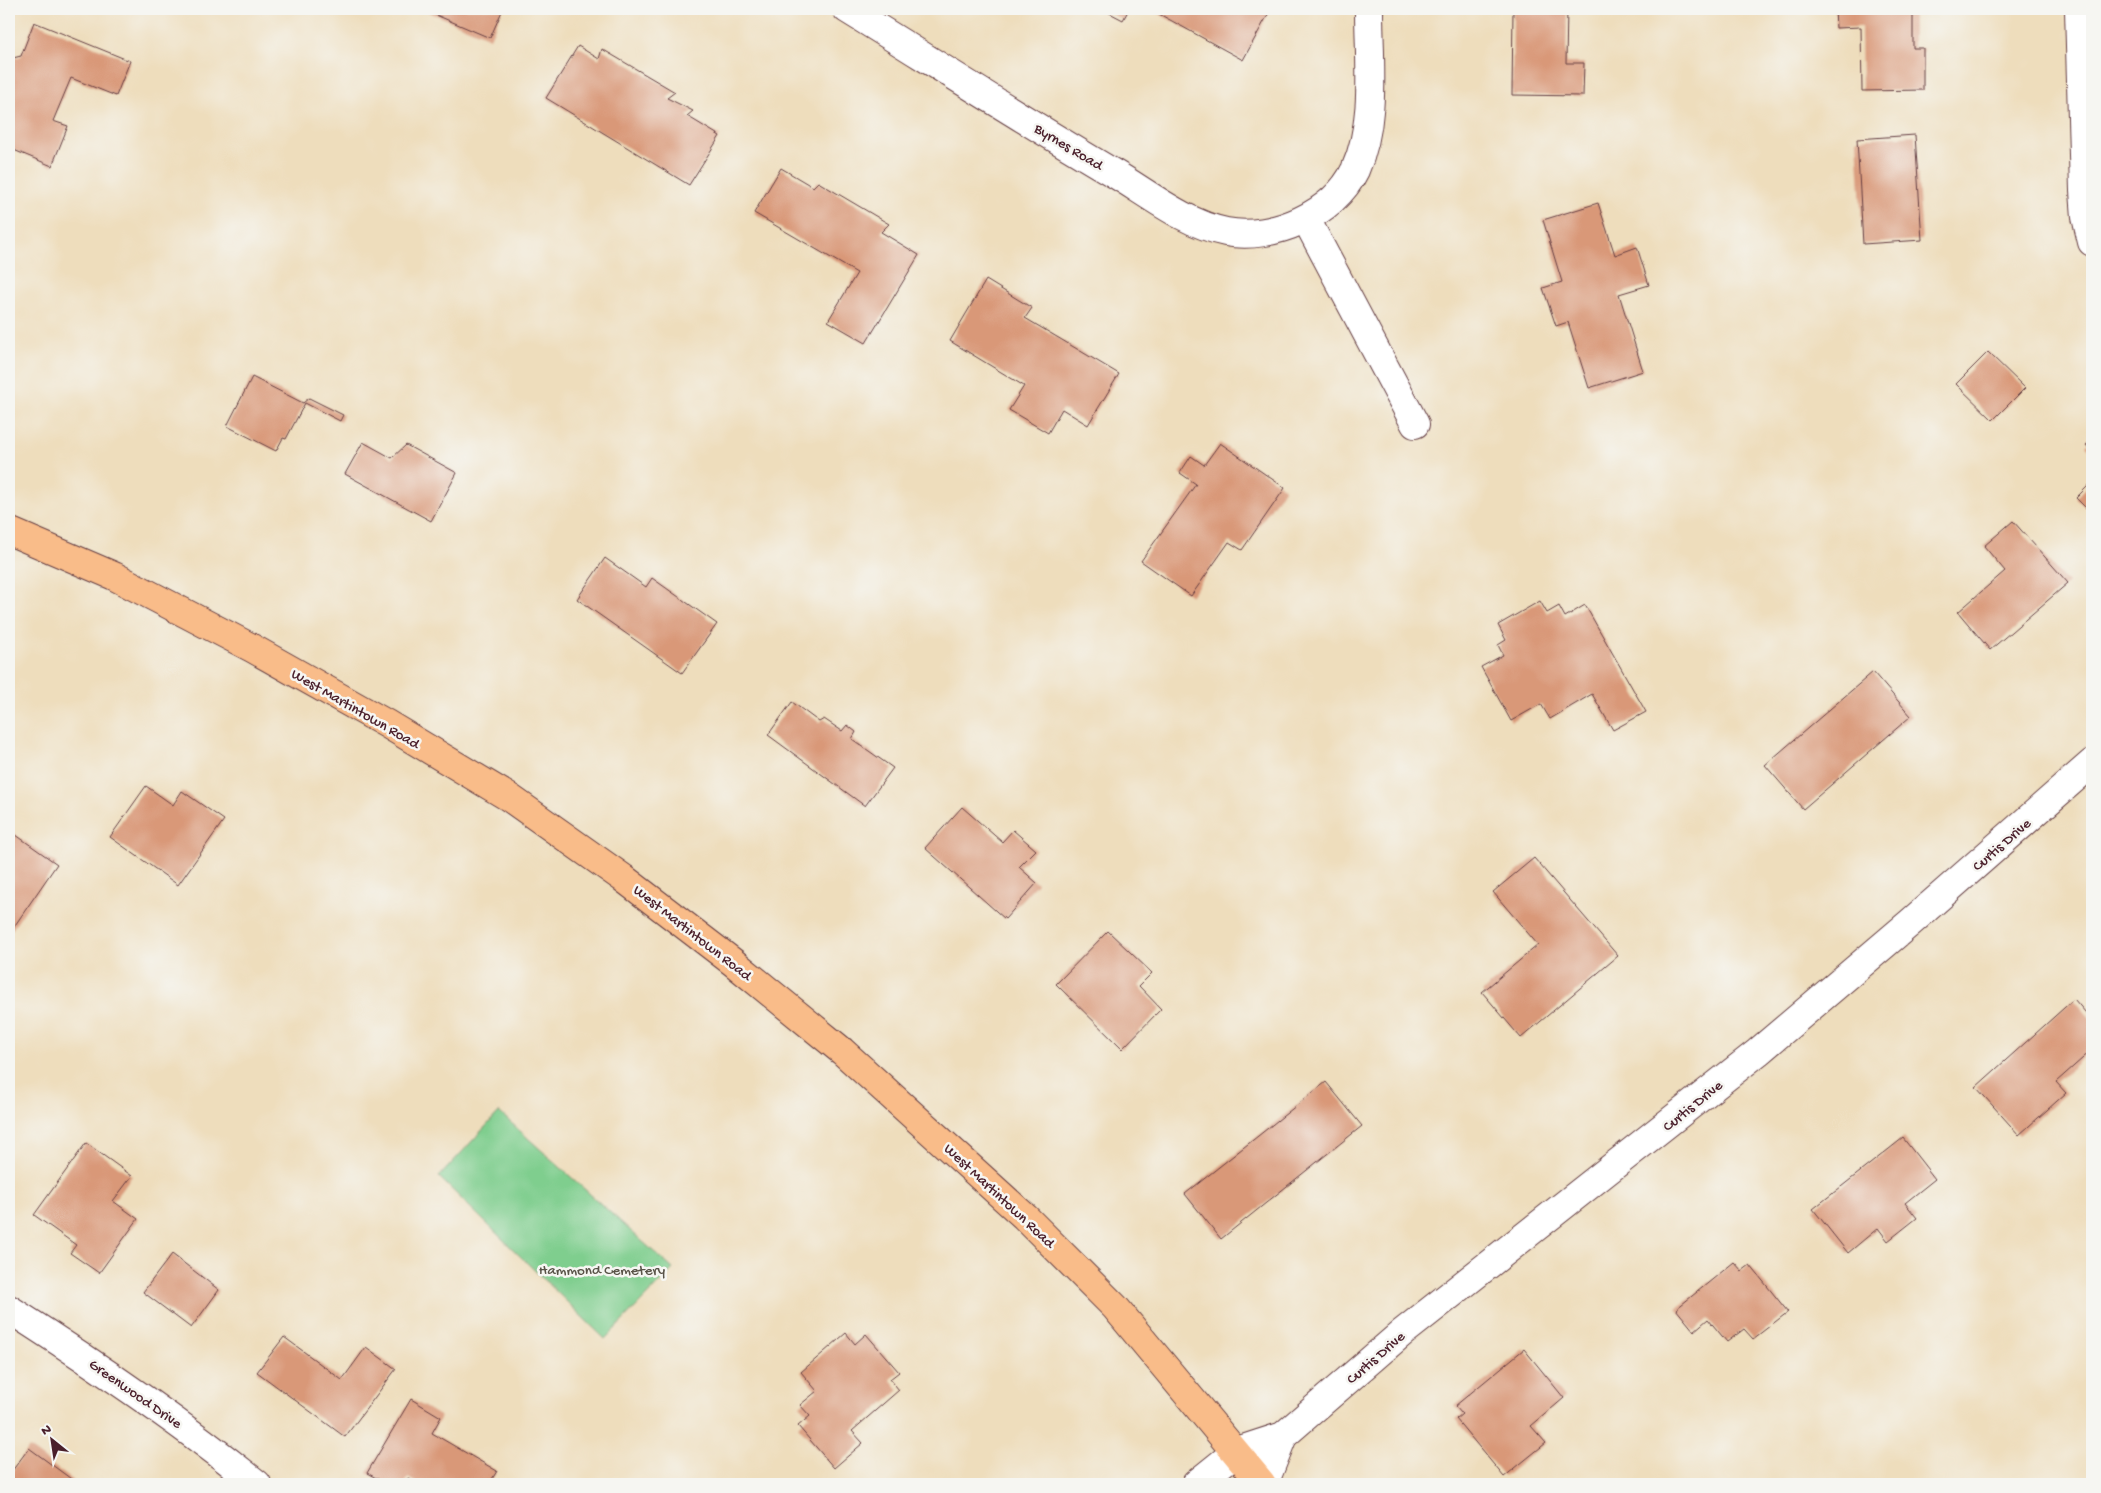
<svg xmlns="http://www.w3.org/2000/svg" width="2101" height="1493" font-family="'Gochi Hand',sans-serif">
	<rect width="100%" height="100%" fill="#f6f6f2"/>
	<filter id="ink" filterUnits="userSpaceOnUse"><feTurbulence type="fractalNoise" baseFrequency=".02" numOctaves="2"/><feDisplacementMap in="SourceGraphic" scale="10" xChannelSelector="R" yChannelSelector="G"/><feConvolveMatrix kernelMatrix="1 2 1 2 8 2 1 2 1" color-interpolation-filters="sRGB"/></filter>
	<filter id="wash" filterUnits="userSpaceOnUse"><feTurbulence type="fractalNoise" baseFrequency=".0096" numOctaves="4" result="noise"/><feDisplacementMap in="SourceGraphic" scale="20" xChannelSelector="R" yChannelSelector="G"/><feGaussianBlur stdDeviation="1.12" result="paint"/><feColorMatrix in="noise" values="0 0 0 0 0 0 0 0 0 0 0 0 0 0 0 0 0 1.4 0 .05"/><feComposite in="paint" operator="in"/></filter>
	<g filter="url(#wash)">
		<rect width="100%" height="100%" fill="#eeddbc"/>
		<polygon fill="#7fce8e" stroke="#64765c" points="499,1112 673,1269 605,1339 439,1177"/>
		<g id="blocks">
			<g fill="#d99878">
				<polygon points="422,9 503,9 490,38"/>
				<polygon points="1102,9 1129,9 1123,20"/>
				<polygon points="1150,9 1271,9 1243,60"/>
				<polygon points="1513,9 1567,9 1566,63 1584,63 1583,96 1512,95"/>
				<polygon points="1835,9 1913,9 1913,48 1923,48 1923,90 1862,91 1861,27 1836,28"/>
				<polygon points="34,22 130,61 116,96 71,78 53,121 68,126 52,166 9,148 9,59 21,56"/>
				<polygon points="578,46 599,59 602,49 675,92 667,98 693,111 687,116 720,136 689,185 546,98"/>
				<polygon points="1915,135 1922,240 1863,244 1857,139"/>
				<polygon points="781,168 813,187 818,182 889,224 881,232 919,255 866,343 828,321 857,273 754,213"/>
				<polygon points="1598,203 1615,255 1637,247 1649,285 1619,294 1643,371 1589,388 1568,322 1556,326 1543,288 1562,282 1543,220"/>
				<polygon points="986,280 1032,308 1025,318 1119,374 1088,425 1062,409 1048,433 1009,410 1024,386 950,341"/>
				<polygon points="1988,352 2025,388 1993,420 1956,384"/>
				<polygon points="252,377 303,403 309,398 343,415 340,421 305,403 286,439 283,438 276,451 227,426"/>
				<polygon points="2092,439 2092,452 2086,445"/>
				<polygon points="363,442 392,458 406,445 457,473 431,521 345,474"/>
				<polygon points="1220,443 1285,488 1242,550 1229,542 1191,596 1141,561 1196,484 1180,473 1191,456 1204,465"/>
				<polygon points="2092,482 2092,514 2076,498"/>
				<polygon points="2013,521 2068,583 1990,650 1958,612 2005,571 1984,546"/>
				<polygon points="605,558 646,587 652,578 717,624 682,673 577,599"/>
				<polygon points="1540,601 1547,613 1559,606 1565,617 1585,605 1646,712 1613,730 1592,694 1550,719 1541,704 1511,721 1481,667 1503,655 1498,645 1506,640 1498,625"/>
				<polygon points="1873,672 1911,716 1803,809 1765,765"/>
				<polygon points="792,702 819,722 824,719 842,731 847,725 856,732 852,739 893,768 865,806 768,735"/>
				<polygon points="146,786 173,805 182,791 224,820 178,885 110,837"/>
				<polygon points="962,807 1002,842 1013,830 1036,850 1019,867 1037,883 1005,919 925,848"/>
				<polygon points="9,830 57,864 9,934"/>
				<polygon points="1534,858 1618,956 1521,1038 1482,992 1538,945 1493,892"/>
				<polygon points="1108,931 1152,973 1139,986 1161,1009 1122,1049 1056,984"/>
				<polygon points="2074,999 2092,1020 2092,1050 2056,1082 2066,1093 2019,1135 1976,1087"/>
				<polygon points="1326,1082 1362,1126 1221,1239 1185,1194"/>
				<polygon points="1903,1138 1935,1179 1905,1203 1917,1218 1888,1241 1878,1228 1848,1253 1813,1209"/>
				<polygon points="86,1143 132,1176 113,1201 138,1219 99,1273 70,1253 76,1245 34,1215"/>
				<polygon points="172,1254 219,1290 191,1328 143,1292"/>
				<polygon points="1734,1262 1742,1271 1750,1265 1788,1312 1753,1339 1744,1329 1727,1342 1708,1319 1694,1331 1676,1309"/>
				<polygon points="846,1333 855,1344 866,1334 899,1372 890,1379 899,1390 852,1431 863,1443 834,1468 798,1426 810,1416 800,1405 817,1391 801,1372"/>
				<polygon points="284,1337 342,1380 366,1347 396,1369 345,1437 257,1372"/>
				<polygon points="1524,1349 1564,1398 1531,1426 1546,1443 1504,1477 1456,1419 1462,1414 1455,1406"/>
				<polygon points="411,1399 441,1417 432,1433 497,1471 489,1484 418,1484 408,1478 405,1484 387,1484 367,1473"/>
				<polygon points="29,1448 78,1484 9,1484 9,1475"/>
			</g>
		</g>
	</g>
	<g filter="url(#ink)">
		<use href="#blocks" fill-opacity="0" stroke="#633c41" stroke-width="1"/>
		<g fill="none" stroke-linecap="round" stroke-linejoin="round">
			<g stroke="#633c41" stroke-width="30">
				<g id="minor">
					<path d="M847,9c89,55 178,112 268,165 35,21 71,50 111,58 46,9 108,-18 129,-62 22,-49 14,-109 14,-161"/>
					<polyline points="2079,9 2084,191 2086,217 2092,242"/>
					<polyline points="1306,219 1415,424"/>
					<path d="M9,1309c86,55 169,111 248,175"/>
					<polyline points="1196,1484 1237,1451 1283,1436 1402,1333 1758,1052 1911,922 2092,763"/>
					<polyline points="1264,1484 1283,1436"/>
				</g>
			</g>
			<g stroke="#633c41" stroke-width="30">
				<polyline id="major" points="9,531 114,576 252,648 387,724 510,798 623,878 734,963 842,1051 1025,1217 1115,1307 1262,1484"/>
			</g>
			<use href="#minor" stroke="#fff" stroke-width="28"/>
			<use href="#major" stroke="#f9bc89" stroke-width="28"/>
		</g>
	</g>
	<g text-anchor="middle" stroke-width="5" stroke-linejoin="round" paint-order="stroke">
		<g font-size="15" fill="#4a1f2b" stroke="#f6f6f2">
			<text transform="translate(1069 146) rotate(31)" y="5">Byrnes Road</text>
			<text transform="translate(356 708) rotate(30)" y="5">West Martintown Road</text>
			<text transform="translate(2001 844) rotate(-41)" y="5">Curtis Drive</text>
			<text transform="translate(693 932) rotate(38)" y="5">West Martintown Road</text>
			<text transform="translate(1692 1105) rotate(-39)" y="5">Curtis Drive</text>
			<text transform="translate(1000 1195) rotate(43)" y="5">West Martintown Road</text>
			<text transform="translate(1375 1357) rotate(-41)" y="5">Curtis Drive</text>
			<text transform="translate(136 1393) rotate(35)" y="5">Greenwood Drive</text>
		</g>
		<g font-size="15" fill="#5a5449" stroke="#f6f6f2">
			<text x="602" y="1274">Hammond Cemetery</text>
		</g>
	</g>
	<rect width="2101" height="1493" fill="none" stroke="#f6f6f2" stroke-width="30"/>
	<g transform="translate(52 1440) rotate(330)" stroke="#f6f6f2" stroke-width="4" paint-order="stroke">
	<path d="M0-4L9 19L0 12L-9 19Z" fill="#4a1f2b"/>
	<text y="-8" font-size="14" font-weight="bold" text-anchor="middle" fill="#4a1f2b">N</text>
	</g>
</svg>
